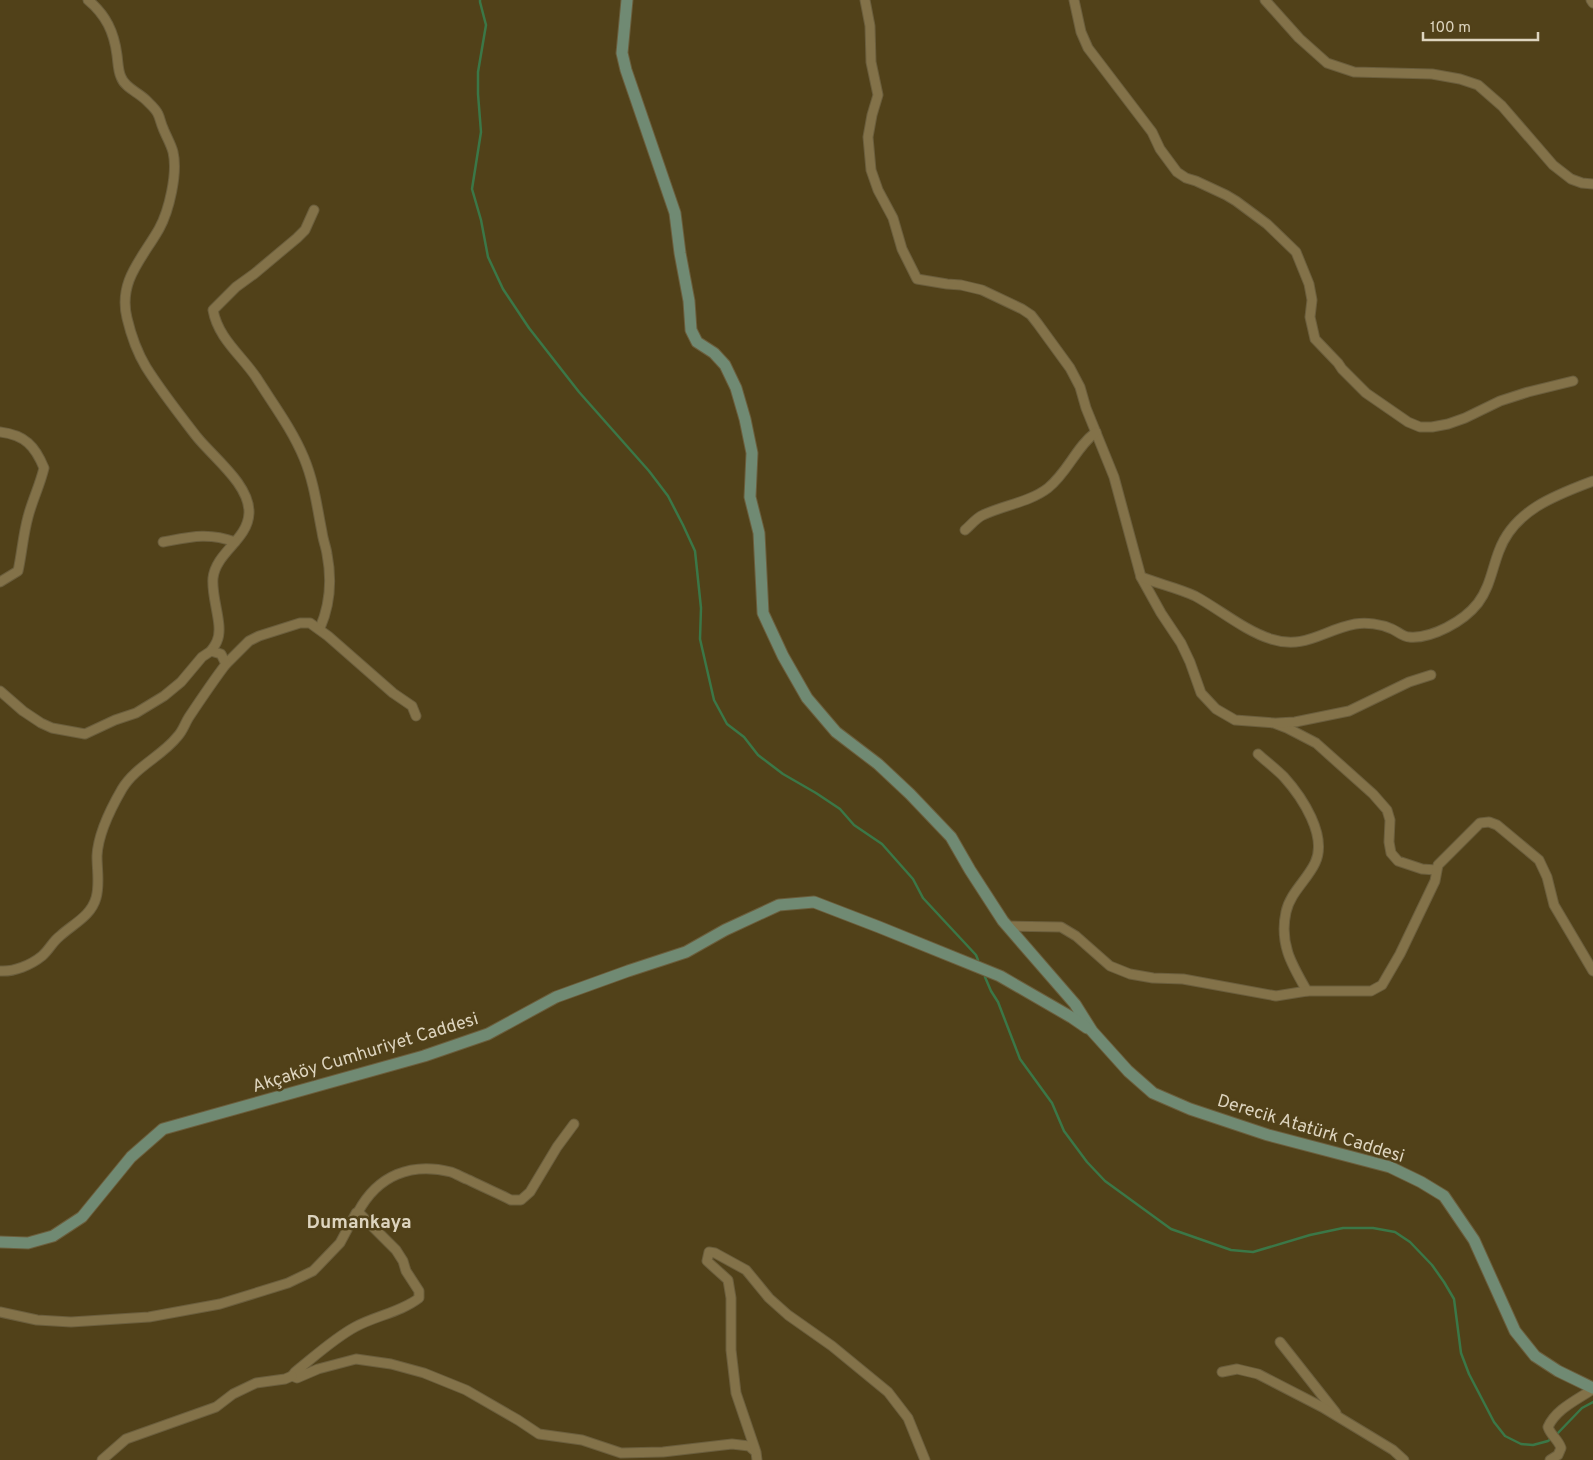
<svg xmlns="http://www.w3.org/2000/svg" width="1593" height="1460" font-family="Overpass,sans-serif">
	<rect width="100%" height="100%" fill="#514119"/>
	<g fill="none" stroke-linecap="round" stroke-linejoin="round">
		<g stroke="#3b7747" stroke-width="2.5">
			<polyline points="480,0 480,2 486,25 478,72 478,94 481,132 472,189 481,220 488,257 503,289 529,328 579,392 649,471 668,496 683,525 695,551 701,608 700,639 714,700 727,724 744,737 758,755 783,774 816,793 840,809 854,825 882,844 913,879 923,898 976,955 978,960"/>
			<polyline points="985,977 991,991 998,1002 1020,1059 1052,1103 1064,1131 1087,1162 1105,1181 1171,1229 1231,1250 1253,1252 1310,1235 1343,1228 1373,1228 1395,1232 1410,1242 1432,1265 1444,1282 1454,1299 1461,1353 1469,1374 1494,1422 1505,1436 1521,1444 1533,1445 1548,1441 1552,1438"/>
			<polyline points="1556,1435 1582,1408 1593,1402"/>
		</g>
		<g stroke="#6b5e3d" stroke-width="11">
			<g id="street">
				<path d="M88,0c18,15 26,32 29,55 1,7 1,16 4,22 4,11 17,15 25,23 4,4 10,9 12,14 2,4 3,10 5,14 3,8 8,16 10,24 5,21 -4,59 -14,77 -17,30 -41,52 -32,89 4,17 10,34 19,49 15,24 34,48 51,70 17,21 53,48 52,76 -1,27 -33,39 -36,65 -2,20 11,48 4,63 -1,3 -4,7 -6,10"/>
				<polyline points="865,0 870,26 871,62 878,95 872,115 868,137 871,170 878,190 893,218 902,249 917,279 947,284 961,285 982,290 1022,309 1031,315 1038,324 1070,368 1080,387 1086,408 1114,477 1141,577 1161,613 1181,643 1190,662 1201,693 1216,709 1235,720 1274,723 1287,728 1316,743 1373,794 1387,810 1390,820 1389,842 1391,853 1398,861 1422,869 1436,870"/>
				<polyline points="1074,0 1081,32 1088,48 1152,132 1160,149 1177,172 1186,178 1196,181 1226,195 1236,201 1267,224 1296,252 1309,284 1312,300 1310,317 1315,339 1338,363 1342,369 1366,393 1408,422 1420,427 1432,427 1448,424 1465,418 1500,401 1528,392 1573,381"/>
				<polyline points="1265,0 1299,38 1327,63 1354,72 1432,74 1460,79 1478,85 1502,106 1553,165 1571,179 1582,183 1593,184"/>
				<polyline points="1591,0 1593,3"/>
				<path d="M314,210l-9,20 -8,8 -43,36 -18,13 -23,23c5,28 28,45 43,67 17,27 36,52 48,81 10,24 13,49 18,74 1,8 4,15 5,22 5,26 3,51 -7,74"/>
				<path d="M0,432c25,3 35,14 44,36 -4,17 -12,33 -16,49 -5,18 -6,36 -10,54l-18,11"/>
				<path d="M965,530c6,-5 11,-12 18,-15 21,-10 47,-13 65,-27 20,-16 28,-41 48,-56"/>
				<path d="M163,542c27,-5 45,-10 72,0"/>
				<path d="M1141,577c18,7 37,11 54,19 24,13 50,35 76,43 34,11 52,-9 84,-15 11,-2 26,0 37,5 5,2 11,8 17,8 23,2 55,-16 69,-34 12,-16 14,-34 21,-52 15,-41 57,-56 94,-70"/>
				<polyline points="226,664 249,641 259,636 300,623 310,623 328,636 393,693 412,706 416,716"/>
				<path d="M0,691l23,20 18,12 11,5 33,6 30,-14 21,-7 28,-17 17,-14 21,-25 9,-6 10,3 5,10c-13,17 -25,35 -37,53 -4,6 -6,14 -12,20 -15,19 -42,30 -55,52 -11,19 -24,44 -25,67 0,14 3,29 -1,42 -5,18 -23,26 -36,38 -7,5 -11,14 -18,20 -11,9 -28,16 -42,15"/>
				<polyline points="1277,723 1295,722 1349,711 1409,682 1431,675"/>
				<path d="M1258,754c9,8 18,15 26,23 18,20 44,59 31,86 -8,17 -25,30 -29,49 -7,32 6,53 21,79"/>
				<polyline points="1007,926 1061,927 1076,936 1110,966 1130,974 1153,978 1183,979 1276,996 1307,991 1371,991 1382,985 1400,954 1435,881 1438,865 1480,823 1489,822 1497,825 1539,860 1547,877 1554,905 1593,971"/>
				<path d="M358,1212c20,-37 53,-50 93,-40 6,2 12,6 18,8 14,7 28,13 42,20h10l9,-8 27,-45 17,-23"/>
				<path d="M0,1312l37,8 34,2 78,-5 71,-13 68,-21 25,-12 27,-28 16,-30 2,-1 38,38 7,11 3,10 13,20v7c-18,14 -44,18 -64,29 -22,12 -41,30 -60,45l-3,4 5,2 21,-9 38,-10 35,5 33,9 42,17 52,30 21,14 43,6 39,13 42,-1 69,-8 17,2 7,6 1,8"/>
				<polyline points="1280,1342 1336,1413"/>
				<polyline points="1222,1372 1237,1369 1258,1374 1322,1407 1393,1450 1404,1460"/>
				<polyline points="755,1449 736,1393 731,1350 731,1298 728,1280 707,1261 709,1252 715,1253 746,1270 769,1298 788,1315 832,1346 888,1392 908,1418 925,1460"/>
				<polyline points="102,1460 126,1439 216,1407 233,1394 256,1383 285,1379 292,1376"/>
				<path d="M1550,1460l8,-5 3,-7c-3,-9 -10,-12 -13,-21 8,-18 29,-27 45,-38"/>
			</g>
		</g>
		<g stroke="#6b5e3d" stroke-width="13">
			<g id="secondary">
				<polyline points="627,0 622,53 626,70 675,213 680,253 689,301 691,330 697,342 714,353 725,365 736,388 745,419 752,453 750,497 759,533 763,613 783,656 807,698 836,732 878,764 910,794 951,837 970,870 1003,921 1075,1004 1092,1031 1128,1071 1153,1093 1190,1109 1268,1135 1390,1167 1421,1182 1444,1196 1474,1240 1515,1331 1535,1356 1558,1371 1593,1388"/>
				<polyline points="0,1242 28,1243 53,1236 82,1217 131,1157 163,1129 424,1056 488,1034 556,997 628,971 686,952 725,930 779,905 814,902 879,927 1000,976 1071,1017 1087,1028"/>
			</g>
		</g>
		<use href="#street" stroke="#837249" stroke-width="9"/>
		<use href="#secondary" stroke="#708a73" stroke-width="11"/>
	</g>
	<g text-anchor="middle" stroke-width="5" stroke-linejoin="round" paint-order="stroke">
		<g font-size="18" fill="#ddd4be" stroke="#514119">
			<text transform="translate(365 1052) rotate(-17)" y="6">Akçaköy Cumhuriyet Caddesi</text>
			<text transform="translate(1311 1128) rotate(17)" y="6">Derecik Atatürk Caddesi</text>
		</g>
		<g font-size="19" font-weight="bold" fill="#ddd4be" stroke="#514119">
			<text x="359" y="1228">Dumankaya</text>
		</g>
	</g>
	<path d="M1423 32v8h115v-8" fill="none" stroke="#ddd4be" stroke-width="2.5"/>
	<text x="1430" y="32" font-size="15" fill="#ddd4be" stroke="#514119" stroke-width="4" paint-order="stroke">100 m</text>
</svg>
